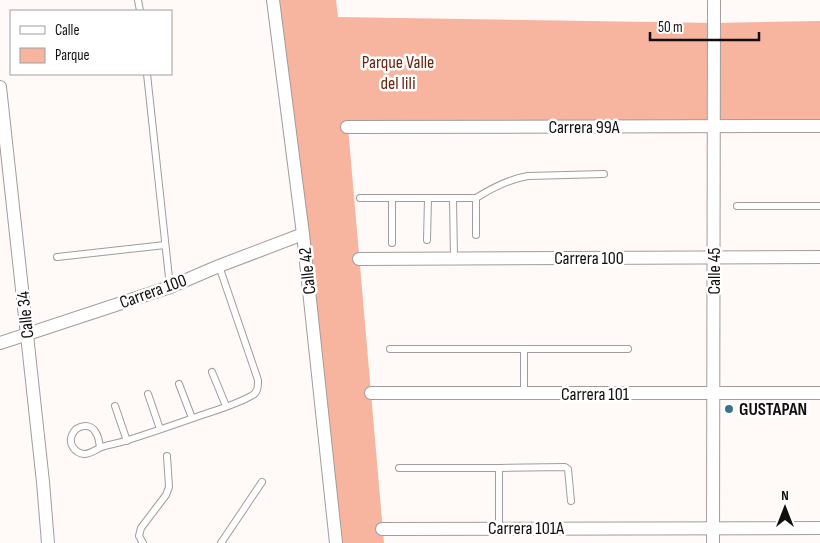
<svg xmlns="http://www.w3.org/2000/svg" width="820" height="543" font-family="'Sofia Sans Condensed',sans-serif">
	<rect width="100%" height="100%" fill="#fff9f7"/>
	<polygon fill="#f7b5a0" points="273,0 336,0 338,17 714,23 820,21 820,126 348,127 384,543 336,543"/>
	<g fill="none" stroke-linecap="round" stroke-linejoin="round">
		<g stroke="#a39c9a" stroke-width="8">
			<g id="service">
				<polyline points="138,0 140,11"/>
				<polyline points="147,74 170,287"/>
				<path d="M360,198h116c16,-10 33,-19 52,-22l76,-2"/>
				<polyline points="392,198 392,243"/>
				<polyline points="476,198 476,235"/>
				<polyline points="453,199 454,258"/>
				<polyline points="737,206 820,206"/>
				<polyline points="427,240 428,199"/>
				<polyline points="57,257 165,245"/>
				<polyline points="390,349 524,349"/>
				<polyline points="212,372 226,406"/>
				<polyline points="179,384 192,418"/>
				<polyline points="148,394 160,429"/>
				<polyline points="524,394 524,349 628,349"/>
				<polyline points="115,406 127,441"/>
				<path d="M100,447c-1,-4 -1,-10 -4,-14 -5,-11 -20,-8 -24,2 -4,9 3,18 12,19 7,0 12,-5 18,-7 9,-3 18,-4 26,-7 26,-8 51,-17 77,-26 15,-5 32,-10 46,-18 7,-3 7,-9 7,-16l-39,-114"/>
				<polyline points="399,468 499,468"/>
				<polyline points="499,527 499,468 565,467 568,469 571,501"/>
				<polyline points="143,543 139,536 141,528 166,495 169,487 167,456"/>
				<polyline points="221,543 262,482"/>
			</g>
		</g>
		<g stroke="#a39c9a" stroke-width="14">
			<g id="minor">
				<polyline points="273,0 303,234 336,543"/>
				<polyline points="0,87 43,482 48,543"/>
				<polyline points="347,127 820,126"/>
				<polyline points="359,259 820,257"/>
				<polyline points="0,343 170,287 219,266 303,234"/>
				<polyline points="371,393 820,393"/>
				<polyline points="382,529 820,528"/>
				<polyline points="713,543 714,0"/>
			</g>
		</g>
		<use href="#service" stroke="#fff" stroke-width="6"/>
		<use href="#minor" stroke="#fff" stroke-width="12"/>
	</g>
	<circle fill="#357788" stroke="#fff" stroke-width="2" cx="729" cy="409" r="5"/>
	<g text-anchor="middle" stroke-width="5" stroke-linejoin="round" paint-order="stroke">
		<g font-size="18" fill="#69240d" stroke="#fff">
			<text x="398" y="68">Parque Valle<tspan x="398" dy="21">del lili</tspan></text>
		</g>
		<g font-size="18" fill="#110e0e" stroke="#fff">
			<text x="584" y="133">Carrera 99A</text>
			<text x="589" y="264">Carrera 100</text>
			<text transform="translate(307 271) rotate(-96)" y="6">Calle 42</text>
			<text transform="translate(714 271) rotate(-90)" y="6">Calle 45</text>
			<text transform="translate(153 291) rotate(-20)" y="6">Carrera 100</text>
			<text transform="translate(25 315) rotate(-96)" y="6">Calle 34</text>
			<text x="595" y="400">Carrera 101</text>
			<text x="526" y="534">Carrera 101A</text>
		</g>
		<g font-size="18" font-weight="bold" fill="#110e0e" stroke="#fff" text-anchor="start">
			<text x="739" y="415">GUSTAPAN</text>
		</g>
	</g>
	<rect x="10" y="10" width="162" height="65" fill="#ffffff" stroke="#a09f9f"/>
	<rect x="20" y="26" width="25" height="8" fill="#ffffff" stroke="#a09f9f"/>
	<text x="55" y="35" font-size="15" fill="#110e0e">Calle</text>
	<rect x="20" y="48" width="25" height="15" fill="#f7b5a0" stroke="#a09f9f"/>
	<text x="55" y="60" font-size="15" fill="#110e0e">Parque</text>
	<g transform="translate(785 508)" stroke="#ffffff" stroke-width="4" paint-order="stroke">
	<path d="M0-4L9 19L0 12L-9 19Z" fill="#110e0e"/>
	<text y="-8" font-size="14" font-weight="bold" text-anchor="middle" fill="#110e0e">N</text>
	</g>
	<path d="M650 32v8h109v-8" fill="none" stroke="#110e0e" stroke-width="2.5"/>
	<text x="658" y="32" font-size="15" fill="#110e0e" stroke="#ffffff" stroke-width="4" paint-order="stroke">50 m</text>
</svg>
